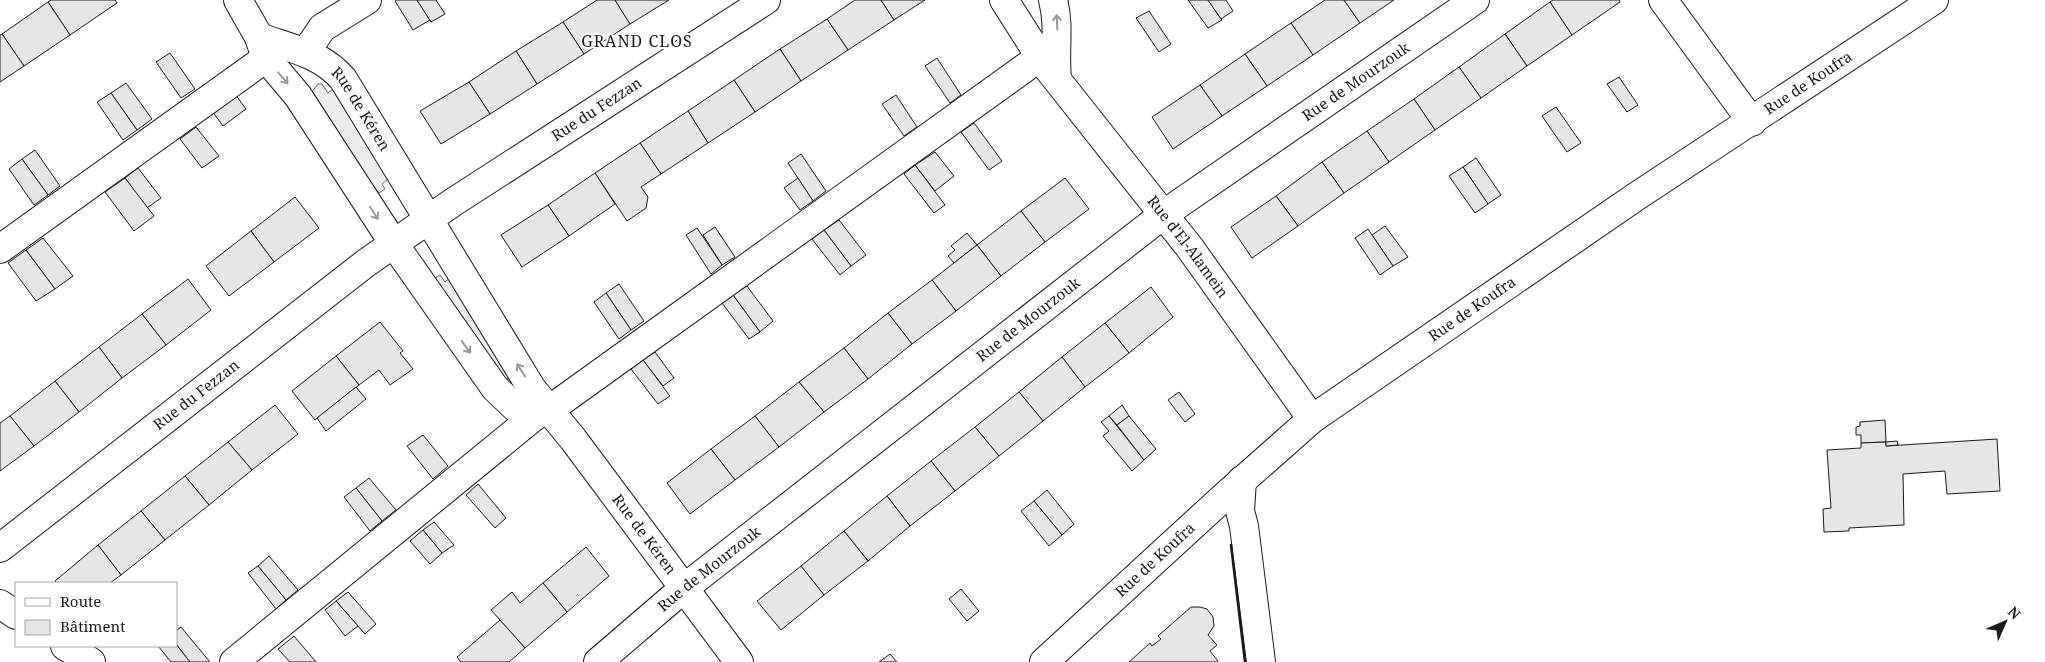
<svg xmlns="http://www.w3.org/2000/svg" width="2045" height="662" font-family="'Noto Serif',serif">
	<rect width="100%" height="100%" fill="#fff"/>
	<g fill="#ededed" stroke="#6a6a6a">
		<polygon points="318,84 322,84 328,93 333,89 388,179 382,184 385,189 379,193 375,188 369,192 311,93"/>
		<polygon points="440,275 445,282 450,278 510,377 505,380 435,278"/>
	</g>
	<g fill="#e6e6e6" stroke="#1a1a1a">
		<polygon points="51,0 115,0 117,3 70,35 48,2"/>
		<polygon points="397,0 417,0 430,20 413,30 395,1"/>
		<polygon points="417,0 436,0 445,14 431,22"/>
		<polygon points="597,0 615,0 630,24 584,54 563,22"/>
		<polygon points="615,0 669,0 630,24"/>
		<polygon points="855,0 881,0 894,20 848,50 827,19"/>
		<polygon points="881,0 925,0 894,20"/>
		<polygon points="1188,0 1208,0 1222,20 1208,28"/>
		<polygon points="1208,0 1226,0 1233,11 1221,19"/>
		<polygon points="1325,0 1344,0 1360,23 1313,55 1291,23"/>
		<polygon points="1344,0 1394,0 1360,23"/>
		<polygon points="1553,0 1619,0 1620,2 1572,35 1550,2"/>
		<polygon points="48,2 70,35 24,66 2,34"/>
		<polygon points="1550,2 1572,35 1527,66 1505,34"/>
		<polygon points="1149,11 1171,44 1159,52 1136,18"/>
		<polygon points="827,19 848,50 801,81 780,49"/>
		<polygon points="563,22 584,54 537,84 516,51"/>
		<polygon points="1291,23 1313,55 1267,86 1245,54"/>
		<polygon points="2,34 24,66 0,82 0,35"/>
		<polygon points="1505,34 1527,66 1481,98 1459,67"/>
		<polygon points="780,49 801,81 755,112 734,80"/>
		<polygon points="516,51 537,84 490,114 469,82"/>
		<polygon points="170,53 195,89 181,98 156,62"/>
		<polygon points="1245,54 1267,86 1222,116 1200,85"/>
		<polygon points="937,58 961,95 950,103 925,66"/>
		<polygon points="1459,67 1481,98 1435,130 1414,99"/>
		<polygon points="1619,77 1638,105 1627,112 1607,84"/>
		<polygon points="734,80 755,112 708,143 688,111"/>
		<polygon points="469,82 490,114 441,144 420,111"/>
		<polygon points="126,83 152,119 137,130 111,93"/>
		<polygon points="1200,85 1222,116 1173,149 1152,117"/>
		<polygon points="111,93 137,130 123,140 97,102"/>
		<polygon points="235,94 246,109 223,126 212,111"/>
		<polygon points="896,95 917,127 904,136 882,104"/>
		<polygon points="1414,99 1435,130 1389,162 1367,131"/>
		<polygon points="1556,107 1581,143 1567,152 1542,116"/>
		<polygon points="688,111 708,143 661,174 640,143"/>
		<polygon points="974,123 1002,161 989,170 961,132"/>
		<polygon points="196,127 219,156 202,168 180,139"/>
		<polygon points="1367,131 1389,162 1344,193 1322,162"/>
		<polygon points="640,143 661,174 641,187 648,197 646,208 627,221 595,173"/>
		<polygon points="35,150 60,186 48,195 22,159"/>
		<polygon points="935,152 954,176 935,191 915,165"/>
		<polygon points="801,154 826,191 813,201 788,163"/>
		<polygon points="1476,158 1501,195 1488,204 1463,167"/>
		<polygon points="22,159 48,195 34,205 9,169"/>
		<polygon points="1322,162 1344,193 1298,226 1276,196"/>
		<polygon points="915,165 945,205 934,213 904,174"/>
		<polygon points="1463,167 1488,204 1475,213 1449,176"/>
		<polygon points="138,168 161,198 147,208 125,178"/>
		<polygon points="595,173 615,204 569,236 548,205"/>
		<polygon points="125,178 154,216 134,231 105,192"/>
		<polygon points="798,178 813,201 800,210 784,188"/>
		<polygon points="1065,178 1089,209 1045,242 1021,211"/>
		<polygon points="1276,196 1298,226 1252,258 1231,227"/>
		<polygon points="295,197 319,228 274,262 251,231"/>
		<polygon points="548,205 569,236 522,267 501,235"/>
		<polygon points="1021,211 1045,242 1001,276 977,245"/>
		<polygon points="839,220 866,255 851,266 824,230"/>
		<polygon points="1385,226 1408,257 1393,266 1372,235"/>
		<polygon points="715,227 735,257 722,265 703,235"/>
		<polygon points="697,228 722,265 711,274 686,235"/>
		<polygon points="1368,229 1393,266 1380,275 1355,238"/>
		<polygon points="824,230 851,266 840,275 812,239"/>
		<polygon points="251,231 274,262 229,296 206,266"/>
		<polygon points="967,233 977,245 954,263 948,256 955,250 951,246"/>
		<polygon points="43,238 73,276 55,289 26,250"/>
		<polygon points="977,245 1001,276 956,311 932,280"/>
		<polygon points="26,250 55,289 36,301 8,263"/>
		<polygon points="188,279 211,310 166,345 142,314"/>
		<polygon points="932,280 956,311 912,344 888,313"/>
		<polygon points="619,284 644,321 631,330 606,293"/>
		<polygon points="747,286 773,321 760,332 733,295"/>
		<polygon points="1151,287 1173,317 1129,353 1105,323"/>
		<polygon points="606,293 631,330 619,339 594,302"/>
		<polygon points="733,295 760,332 749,339 722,303"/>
		<polygon points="888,313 912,344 868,379 844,348"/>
		<polygon points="142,314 166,345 122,378 99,347"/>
		<polygon points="380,322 403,351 400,353 413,369 390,385 379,370 359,385 336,356"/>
		<polygon points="1105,323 1129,353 1085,387 1062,357"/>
		<polygon points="99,347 122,378 79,412 55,381"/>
		<polygon points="844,348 868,379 824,412 799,382"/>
		<polygon points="655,352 674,378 663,386 643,360"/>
		<polygon points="336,356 359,385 315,420 292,391"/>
		<polygon points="1062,357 1085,387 1043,421 1019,392"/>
		<polygon points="643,360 670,396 658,404 631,369"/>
		<polygon points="55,381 79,412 34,446 10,416"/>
		<polygon points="799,382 824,412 779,447 755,416"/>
		<polygon points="356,387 366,399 326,431 317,418"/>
		<polygon points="1019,392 1043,421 999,456 975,427"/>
		<polygon points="1179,392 1195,414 1185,422 1168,400"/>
		<polygon points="275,405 298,434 252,470 228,442"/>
		<polygon points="1122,405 1129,416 1117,425 1109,416"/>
		<polygon points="10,416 34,446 0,471 0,423"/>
		<polygon points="755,416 779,447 735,480 711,449"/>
		<polygon points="1109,416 1144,460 1132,471 1103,436 1109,431 1101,422"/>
		<polygon points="1129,416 1156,449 1144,460 1117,425"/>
		<polygon points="1885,420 1886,442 1861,443 1861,435 1856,435 1856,427 1860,426 1860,422"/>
		<polygon points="975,427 999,456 955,491 931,461"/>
		<polygon points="423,435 448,466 433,479 407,446"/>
		<polygon points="1997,439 2000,491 1947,494 1945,471 1903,474 1904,525 1849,528 1849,531 1824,532 1823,509 1831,508 1827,450 1861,448 1861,443 1886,442 1886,446"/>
		<polygon points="1897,441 1898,445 1886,446 1886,442"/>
		<polygon points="228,442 252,470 209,505 185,476"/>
		<polygon points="711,449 735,480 690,514 667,483"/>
		<polygon points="931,461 955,491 910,526 887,496"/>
		<polygon points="185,476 209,505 165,540 141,511"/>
		<polygon points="369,478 396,510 382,521 356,488"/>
		<polygon points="478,484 506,518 495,528 466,495"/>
		<polygon points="356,488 382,521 370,531 344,497"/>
		<polygon points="1047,490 1074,524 1062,535 1034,501"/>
		<polygon points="887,496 910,526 868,561 844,531"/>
		<polygon points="1034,501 1062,535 1049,546 1021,511"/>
		<polygon points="141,511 165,540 121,575 98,545"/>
		<polygon points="434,522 454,545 442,553 423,530"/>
		<polygon points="423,530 442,553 430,564 410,541"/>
		<polygon points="844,531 868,561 824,595 801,566"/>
		<polygon points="98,545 121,575 110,583 57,583 55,581"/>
		<polygon points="586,547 609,576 567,612 543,583"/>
		<polygon points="269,556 298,590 286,600 258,566"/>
		<polygon points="258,566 286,600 276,609 248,573"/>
		<polygon points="801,566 824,595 781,630 757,601"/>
		<polygon points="543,583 567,612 525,648 491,610 512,592 520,603"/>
		<polygon points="961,589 979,611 967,621 949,599"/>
		<polygon points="348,592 376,624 365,634 336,601"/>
		<polygon points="336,601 358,626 345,636 325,610"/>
		<polygon points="1191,607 1200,607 1207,609 1213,617 1214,626 1208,635 1217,645 1210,651 1218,661 1217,662 1129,662 1150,643 1152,646 1161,639 1158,636"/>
		<polygon points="500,620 525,648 509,662 461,662 457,657"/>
		<polygon points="181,627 210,662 190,662 176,644 176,631"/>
		<polygon points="294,636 316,662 290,662 278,649"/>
		<polygon points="176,644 190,662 171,662 158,646"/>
		<polygon points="890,654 897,662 879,662"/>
	</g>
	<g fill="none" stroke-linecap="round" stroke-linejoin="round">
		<g stroke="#1a1a1a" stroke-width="30">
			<g id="minor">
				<polyline points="238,0 259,37 266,58 298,96 394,244 495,388 516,408 536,415 549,410 1040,57"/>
				<path id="s1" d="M1004,0l42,66 144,182 122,171"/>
				<path d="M1053,0c7,27 1,50 4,78"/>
				<polyline points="1663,0 1752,122"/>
				<path id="s2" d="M259,37c30,11 62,16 84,42l189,310 41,50 166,223"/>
				<polyline points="306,52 322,28 367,0"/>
				<polyline points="0,249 266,58"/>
				<polyline points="1242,480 1240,511 1244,526 1261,662"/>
				<path id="s3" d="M0,548l366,-285 86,-60 314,-203"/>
				<polyline points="0,604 16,615"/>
				<polyline points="65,646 91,662"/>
				<polyline points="234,662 536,415"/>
				<path id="s4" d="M598,662l85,-73 481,-375 311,-214"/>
				<path id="s5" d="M1044,662l182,-167 86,-76 325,-223 297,-196"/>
			</g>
		</g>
		<use href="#minor" stroke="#fff" stroke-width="28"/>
		<polyline stroke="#1a1a1a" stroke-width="2.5" points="1231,545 1245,662"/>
	</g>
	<defs><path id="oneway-shaft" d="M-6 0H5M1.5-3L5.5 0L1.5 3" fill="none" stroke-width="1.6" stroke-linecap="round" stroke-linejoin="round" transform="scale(1.25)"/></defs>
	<g stroke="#989898">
		<use href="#oneway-shaft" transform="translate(1057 22) rotate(-93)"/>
		<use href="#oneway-shaft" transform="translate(283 78) rotate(49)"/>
		<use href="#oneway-shaft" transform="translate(374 213) rotate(57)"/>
		<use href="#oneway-shaft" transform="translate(466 347) rotate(55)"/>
		<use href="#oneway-shaft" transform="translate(521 370) rotate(-122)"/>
	</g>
	<g text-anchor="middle" stroke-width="4" stroke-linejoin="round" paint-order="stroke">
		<g font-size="15" fill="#1a1a1a" stroke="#fff">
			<text dy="5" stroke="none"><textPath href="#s4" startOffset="955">Rue de Mourzouk</textPath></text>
			<text dy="5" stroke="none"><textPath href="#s5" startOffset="961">Rue de Koufra</textPath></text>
			<text dy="5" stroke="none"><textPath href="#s3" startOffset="741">Rue du Fezzan</textPath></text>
			<text dy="5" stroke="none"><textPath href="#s2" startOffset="130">Rue de Kéren</textPath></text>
			<text dy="5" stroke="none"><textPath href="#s1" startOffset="308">Rue d'El-Alamein</textPath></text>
			<text dy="5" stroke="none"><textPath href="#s5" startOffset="556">Rue de Koufra</textPath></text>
			<text dy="5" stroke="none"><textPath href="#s4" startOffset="550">Rue de Mourzouk</textPath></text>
			<text dy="5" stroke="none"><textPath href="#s3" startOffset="249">Rue du Fezzan</textPath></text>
			<text dy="5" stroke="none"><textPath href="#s2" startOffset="642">Rue de Kéren</textPath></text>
			<text dy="5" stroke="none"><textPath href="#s5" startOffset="151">Rue de Koufra</textPath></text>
			<text dy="5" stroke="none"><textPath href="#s4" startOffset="145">Rue de Mourzouk</textPath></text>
		</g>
		<g font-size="16" letter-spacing="1" fill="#1a1a1a" stroke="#fff">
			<text x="637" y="47">GRAND CLOS</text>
		</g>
	</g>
	<rect x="15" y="582" width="162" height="65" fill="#ffffff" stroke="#a3a3a3"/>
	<rect x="25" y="598" width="25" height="8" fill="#ffffff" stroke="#a3a3a3"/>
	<text x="60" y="607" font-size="15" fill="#1a1a1a">Route</text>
	<rect x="25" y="620" width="25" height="15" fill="#e6e6e6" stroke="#a3a3a3"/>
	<text x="60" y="632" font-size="15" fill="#1a1a1a">Bâtiment</text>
	<g transform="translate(2005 622) rotate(45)" stroke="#ffffff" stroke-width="4" paint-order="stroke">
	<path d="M0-4L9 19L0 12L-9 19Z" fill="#1a1a1a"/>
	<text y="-8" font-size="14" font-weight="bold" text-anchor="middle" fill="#1a1a1a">N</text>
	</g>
</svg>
